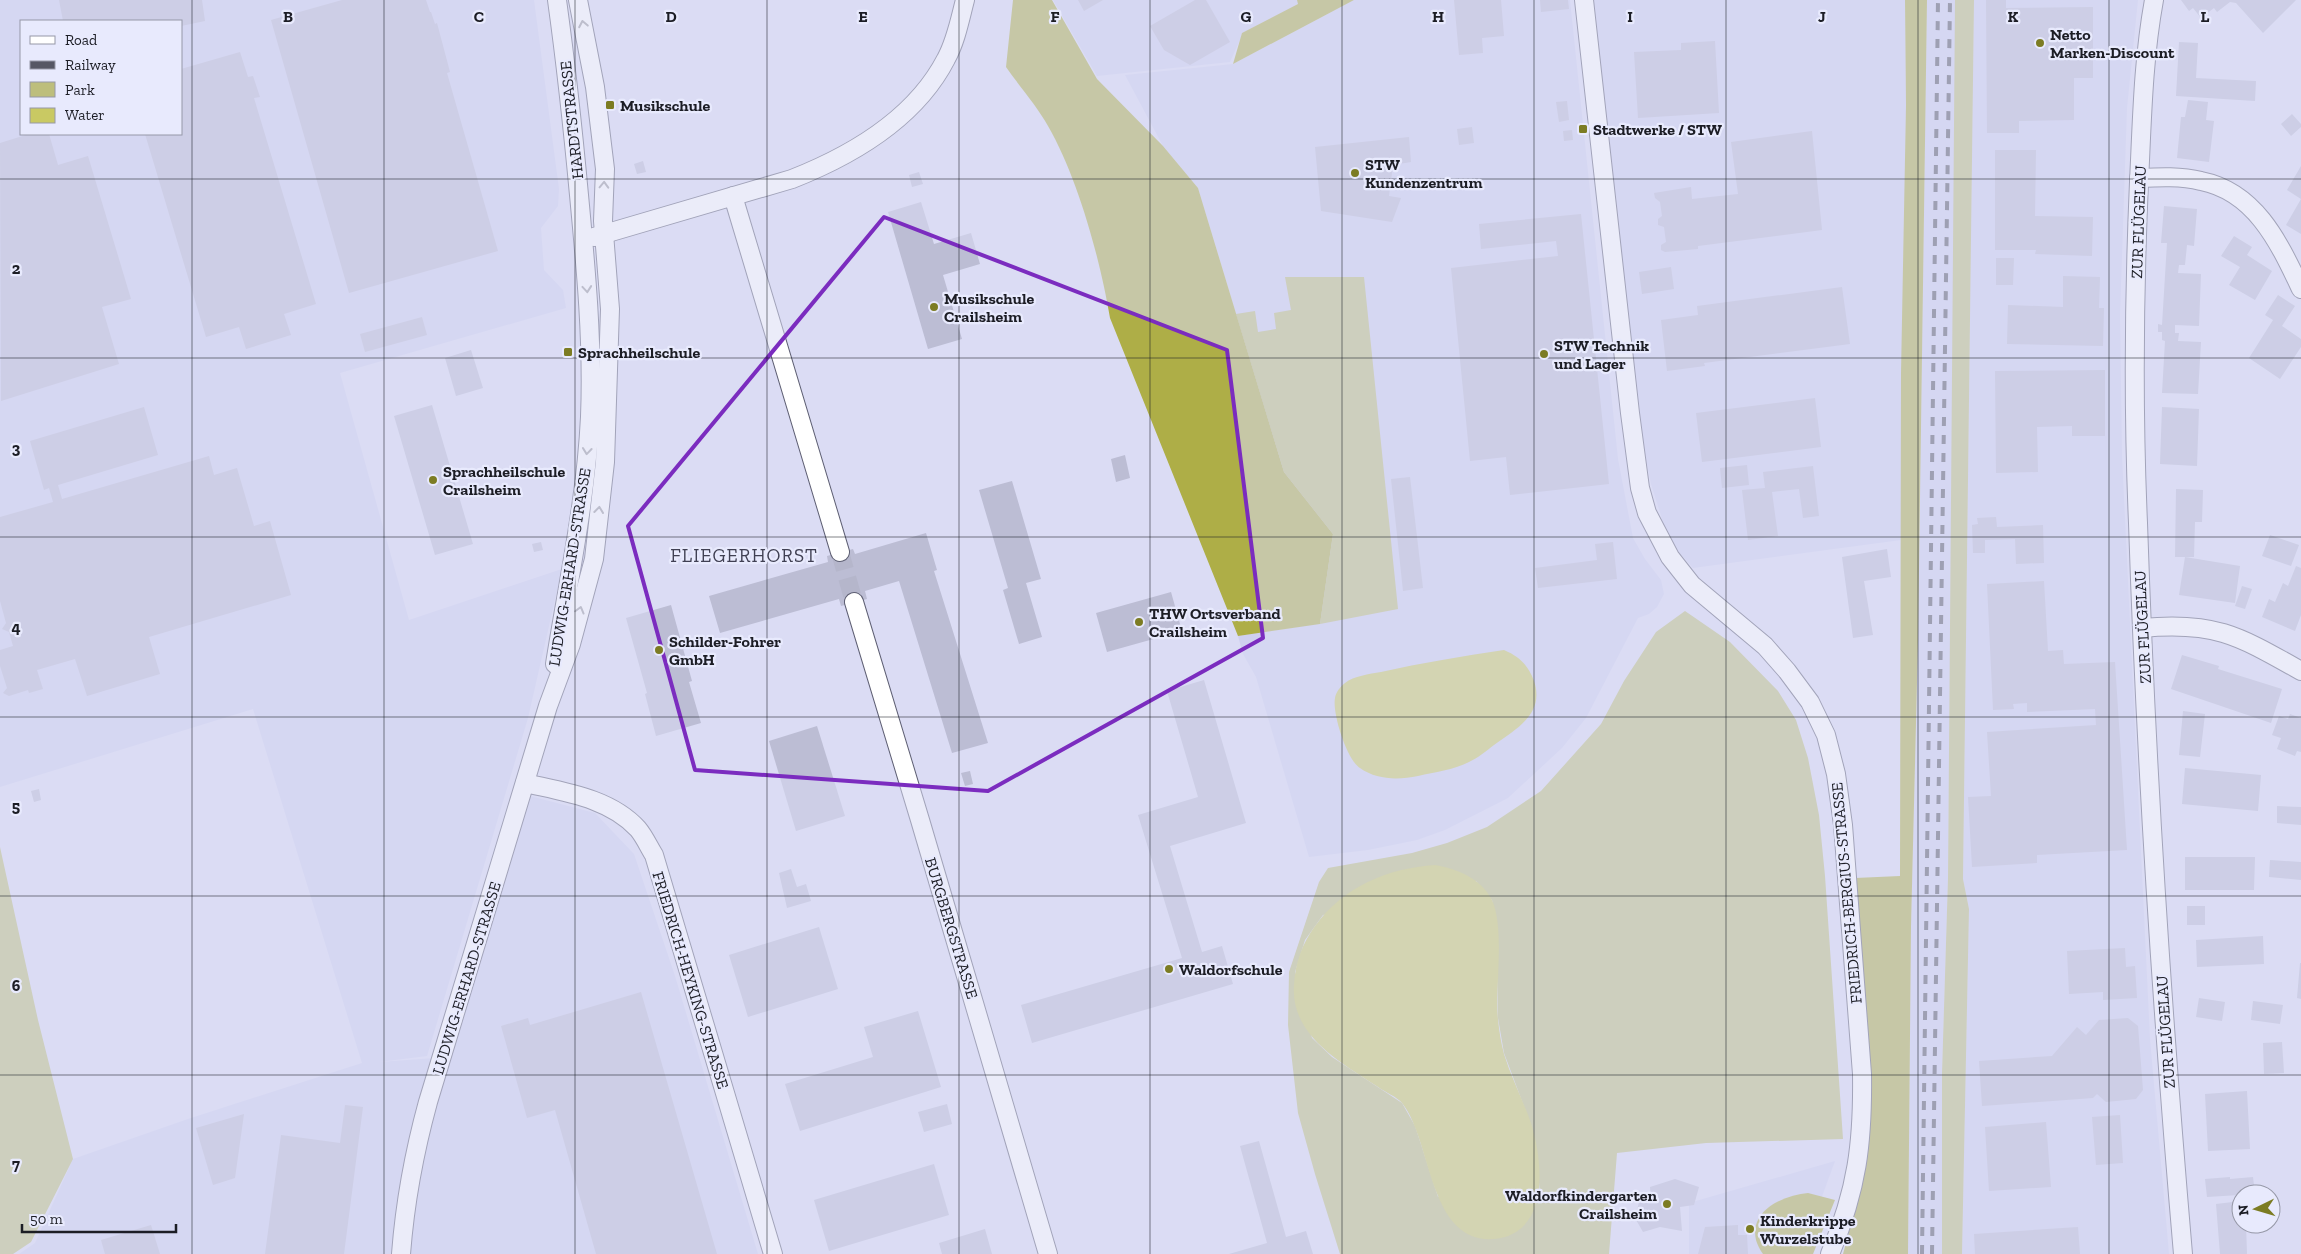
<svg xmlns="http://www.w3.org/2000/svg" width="2301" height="1254" font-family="'Zilla Slab',serif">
	<rect width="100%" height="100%" fill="#dbdcf4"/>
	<g fill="#cfd0ef" fill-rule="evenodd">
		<path d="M0,0h534l25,189 -1,17 -17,22 3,42 19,20 3,18 -226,65 69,247 153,-51 -34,149 -101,338 -48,6 70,-5 81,-261 65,17 39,41 41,122 83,278h-739l16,-11 38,-84 115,-40 174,-56 -109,-354 -253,78zM21,21h160v113h-160z"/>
		<polygon points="1053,0 1297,0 1299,4 1243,33 1230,62 1097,76"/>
		<polygon points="1354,0 1570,0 1618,459 1633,538 1645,559 1661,580 1664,594 1657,607 1649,614 1638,618 1586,718 1562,748 1508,798 1445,830 1417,840 1368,850 1309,857 1256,677 1243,654 1238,636 1320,623 1333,534 1284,472 1198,188 1163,146 1125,75 1233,64"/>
		<polygon points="1593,0 1905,0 1906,105 1901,540 1693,568 1678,551 1663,522 1651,484 1642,440"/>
		<polygon points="1927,0 1956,0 1948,878 1942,1073 1942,1254 1908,1254 1911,927 1918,642"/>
		<polygon points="1974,0 2138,0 2127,108 2120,315 2122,456 2150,1039 2169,1254 1962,1254 1969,909 1963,879"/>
		<polygon points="1835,1161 1801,1254 1689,1254 1689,1203"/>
	</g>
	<g fill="#bdbe7c" fill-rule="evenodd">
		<polygon points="1955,0 1974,0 1963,879 1969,909 1962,1254 1942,1254 1942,1073 1948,878"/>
		<polygon points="1285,277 1364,277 1398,609 1320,624 1333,534 1284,472 1236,314 1255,311 1258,332 1276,329 1274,313 1291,310"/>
		<path d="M1685,611l45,31 48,49 18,29 12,38 11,57 6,61 18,263 -137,4 -89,10 -8,101h-269l-25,-80 -17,-61 -10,-88 1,-53 30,-90 9,-14 84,-15 35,-10 40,-16 54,-36 60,-67 23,-43 32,-49zM1476,881l16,19 5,23 1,95 6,35 27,72 5,22 4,47 -102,3 -23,-71 -13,-23 -70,-46 -20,-19 -17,-66 10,-32 18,-25z"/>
		<polygon points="0,847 38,1020 73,1159 31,1242 13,1254 0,1254"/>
	</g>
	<g fill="#aeae47">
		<path d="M1013,0h39l45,79 66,67 35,42 86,284 49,62 -13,90 -82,12 -128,-318c-10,-59 -32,-140 -62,-192 -11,-20 -28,-39 -42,-59z"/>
		<polygon points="1297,0 1354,0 1233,64 1242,33 1298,4"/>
		<polygon points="1905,0 1927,0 1918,642 1911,927 1908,1254 1843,1254 1860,1190 1855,878 1900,876 1901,373 1906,105"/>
		<path d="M1808,1193l27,7 -22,54h-50c-3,-4 -6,-10 -7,-14 -7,-30 28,-45 52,-47z"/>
	</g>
	<g fill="#c9c963">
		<path d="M1504,650c16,7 24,15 30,31 11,32 -17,48 -40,64 -8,6 -16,13 -25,17 -16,8 -34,10 -51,14 -20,4 -41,4 -58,-8 -13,-8 -28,-55 -25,-70 1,-6 5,-11 10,-15 9,-7 24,-9 36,-11 41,-9 81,-16 123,-22z"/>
		<path d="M1435,865c22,4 46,13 57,35 13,29 3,87 6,119 1,11 3,24 6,35 7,23 19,46 27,69 11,35 19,100 -26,114 -67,17 -73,-71 -91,-112 -2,-6 -7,-16 -12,-22 -5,-6 -17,-11 -24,-16 -36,-24 -88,-51 -84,-102 1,-22 8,-41 21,-59 28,-39 73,-58 120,-61z"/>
	</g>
	<g fill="#bcbdd4">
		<polygon points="59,0 202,0 205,21 181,26 181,21 63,21"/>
		<polygon points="342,0 426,0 430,12 431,12 435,24 437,23 450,72 447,73 498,251 349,293 271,20"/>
		<polygon points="1078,0 1103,0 1084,11"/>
		<polygon points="1195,0 1206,0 1230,42 1190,65 1164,50 1150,26"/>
		<polygon points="1454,0 1501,0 1504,36 1482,38 1483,53 1459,55"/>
		<polygon points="1540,0 1568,0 1569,9 1541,12"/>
		<polygon points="1986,0 2006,0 2006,8 2093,7 2093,78 2074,78 2074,120 2019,121 2019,133 1987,133"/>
		<polygon points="2181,0 2296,0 2263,33 2236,3 2230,2 2217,12 2214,8 2201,18 2193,8 2189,11"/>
		<polygon points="1715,41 1719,113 1638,118 1634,52 1681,50 1681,43"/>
		<polygon points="2179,42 2198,43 2196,78 2256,81 2255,101 2176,96"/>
		<polygon points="240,52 248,77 253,76 260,97 254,98 316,304 284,314 291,335 246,349 239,327 206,337 145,134 181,134 181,69"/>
		<polygon points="2188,100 2208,102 2206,120 2214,121 2209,162 2177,158 2181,117 2185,117"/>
		<polygon points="1567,101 1569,120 1559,122 1556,102"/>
		<polygon points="2292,114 2301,124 2301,127 2291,136 2281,124"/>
		<polygon points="1472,127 1474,143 1459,145 1457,129"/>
		<polygon points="1572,130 1573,140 1564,141 1563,131"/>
		<polygon points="1812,131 1822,230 1698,246 1698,249 1665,252 1661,250 1661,245 1666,242 1664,227 1658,225 1658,219 1662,216 1660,202 1655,198 1654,193 1691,187 1692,199 1738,194 1731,142"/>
		<polygon points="29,134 49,134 58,165 88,156 131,299 102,307 119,364 1,401 0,143"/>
		<polygon points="1409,137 1411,162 1393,165 1389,196 1401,198 1392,222 1321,211 1315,147"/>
		<polygon points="1995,150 2036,150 2035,216 2093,217 2092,256 2035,254 2036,250 1995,250"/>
		<polygon points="643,161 646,172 637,174 634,164"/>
		<polygon points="2301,166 2301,199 2287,190"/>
		<polygon points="919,172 923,184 912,187 909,175"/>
		<polygon points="2301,199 2301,234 2286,225"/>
		<polygon points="921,202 934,244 971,233 980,264 943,275 962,339 928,349 888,212"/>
		<polygon points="2164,206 2197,209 2194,246 2187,245 2185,265 2179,265 2178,273 2201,274 2199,326 2175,325 2175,333 2179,333 2178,341 2201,342 2198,394 2162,393 2165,341 2162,340 2162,332 2158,332 2158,324 2162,325 2167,243 2161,243"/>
		<polygon points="1581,214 1609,484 1510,495 1506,457 1470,461 1451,268 1558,256 1556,241 1481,249 1479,224"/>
		<polygon points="2234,236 2252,247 2247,255 2272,271 2255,300 2229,285 2240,267 2221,256"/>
		<polygon points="1996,258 2014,258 2013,285 1996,285"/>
		<polygon points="1671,267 1674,289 1642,294 1639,272"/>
		<polygon points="2063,276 2100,277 2099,308 2104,308 2103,346 2007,344 2008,305 2063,307"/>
		<polygon points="1842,287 1850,344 1704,363 1705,366 1667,371 1661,320 1698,315 1697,306"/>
		<polygon points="2278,295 2295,306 2282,326 2301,339 2301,347 2280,379 2249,358 2273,320 2265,315"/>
		<polygon points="422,317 427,335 365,352 360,334"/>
		<polygon points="471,350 483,388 456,396 445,358"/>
		<polygon points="2105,370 2105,436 2072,436 2072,426 2037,427 2038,472 1996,473 1995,371"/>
		<polygon points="1815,398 1821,447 1702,462 1696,413"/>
		<polygon points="432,405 473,544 435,555 394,416"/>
		<polygon points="144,407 158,455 58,485 62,499 209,456 214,475 237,468 254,526 270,521 291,595 149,637 160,674 87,696 75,659 37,670 43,689 29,693 28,690 9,696 3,693 7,688 0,666 0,650 13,646 9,632 2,629 6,623 0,601 0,517 53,502 49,488 44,490 30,441"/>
		<polygon points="2162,407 2199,409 2197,466 2160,464"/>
		<polygon points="1125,455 1130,478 1116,482 1111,459"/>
		<polygon points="1747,465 1749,485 1722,488 1720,468"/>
		<polygon points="1813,466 1819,516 1803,518 1799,489 1772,492 1778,536 1748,540 1742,490 1765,488 1763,472"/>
		<polygon points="1410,477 1423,588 1403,591 1391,479"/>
		<polygon points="1012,481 1041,579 1026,583 1042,637 1019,644 1003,590 1008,588 979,490"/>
		<polygon points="2176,489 2203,490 2202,522 2195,522 2194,557 2175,557"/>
		<polygon points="1996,517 1997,527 2043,525 2044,563 2016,564 2015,539 1985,540 1985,553 1973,553 1972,525 1978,524 1977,518"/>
		<polygon points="926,533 937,570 934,571 988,743 952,753 899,581 865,591 867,599 841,606 839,599 720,633 709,596 828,562 827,556 853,549 855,554"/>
		<polygon points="2270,535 2299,545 2291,566 2262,556"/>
		<polygon points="541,542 543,550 534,552 532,544"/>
		<polygon points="1613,542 1617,579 1538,588 1535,568 1597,560 1595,544"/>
		<polygon points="1887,549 1891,577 1864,581 1873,635 1853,638 1842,557"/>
		<polygon points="2185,557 2240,566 2235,603 2179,595"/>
		<polygon points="2296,566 2301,568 2301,615 2295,631 2262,617 2269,599 2275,602 2283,583 2288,586"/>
		<polygon points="2044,581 2048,651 2063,650 2064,664 2115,662 2127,850 2037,855 2037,863 1972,867 1968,797 1991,796 1987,732 2096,725 2095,709 2027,712 2027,703 2013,704 2014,709 1993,710 1987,584"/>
		<polygon points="2242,586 2252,589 2245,609 2235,606"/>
		<polygon points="1171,592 1182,631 1107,652 1096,613"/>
		<polygon points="671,605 692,681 689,682 701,723 656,736 645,694 647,693 626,618"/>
		<polygon points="2182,655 2219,666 2218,669 2282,689 2271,723 2171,689"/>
		<polygon points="1204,680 1246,823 1170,846 1202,952 1222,946 1233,984 1032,1043 1021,1005 1182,958 1138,815 1198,797 1167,691"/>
		<polygon points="2183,711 2205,714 2200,757 2179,755"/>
		<polygon points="2290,714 2301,718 2301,752 2297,751 2295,756 2277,749 2281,738 2272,735 2279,716 2288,719"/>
		<polygon points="817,726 845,816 796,831 769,741"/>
		<polygon points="2185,768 2261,775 2258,811 2182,804"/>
		<polygon points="970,771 973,784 965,786 961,773"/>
		<polygon points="39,789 41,800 34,802 31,791"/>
		<polygon points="2277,806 2301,807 2301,825 2277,823"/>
		<polygon points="2185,857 2255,857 2254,890 2185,890"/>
		<polygon points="2270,860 2301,862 2301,880 2269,877"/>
		<polygon points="791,869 797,887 806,884 811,901 787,908 779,873"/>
		<rect x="2187" y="906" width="18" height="19"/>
		<polygon points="819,927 838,989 748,1017 729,955"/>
		<polygon points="2263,936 2264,964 2197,967 2196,940"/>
		<polygon points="2125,948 2126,967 2135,966 2137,998 2103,1000 2103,992 2069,994 2067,951"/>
		<polygon points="2300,963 2301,963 2301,999 2297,998"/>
		<polygon points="641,992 717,1254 596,1254 555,1110 527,1118 501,1026 528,1018 530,1025"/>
		<polygon points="2199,998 2225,1002 2222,1021 2196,1017"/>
		<polygon points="2253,1001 2283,1005 2280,1024 2251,1020"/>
		<polygon points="918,1011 941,1087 800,1131 785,1084 873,1057 864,1027"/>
		<polygon points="2128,1018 2138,1026 2143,1090 2136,1099 2106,1102 2097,1094 2093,1098 1982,1106 1979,1061 2052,1056 2077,1027 2086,1035 2099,1020"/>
		<polygon points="2282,1042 2284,1073 2264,1074 2263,1043"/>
		<polygon points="2247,1091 2250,1149 2208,1151 2205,1094"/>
		<polygon points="947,1104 952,1124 924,1132 918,1112"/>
		<polygon points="345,1105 363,1107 344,1254 265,1254 281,1135 340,1143"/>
		<polygon points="244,1114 235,1178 213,1185 196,1128"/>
		<polygon points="2120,1115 2123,1163 2096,1165 2092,1117"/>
		<polygon points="2046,1122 2051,1187 1989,1191 1985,1127"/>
		<polygon points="1259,1141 1286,1237 1306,1231 1313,1254 1229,1254 1267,1243 1240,1146"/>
		<polygon points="934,1164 949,1215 829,1251 814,1200"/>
		<polygon points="2230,1177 2230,1179 2253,1177 2255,1194 2207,1197 2205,1179"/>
		<polygon points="1675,1179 1699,1187 1694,1205 1680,1207 1682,1231 1660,1227 1643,1232 1635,1218 1639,1202 1651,1200 1650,1187"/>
		<polygon points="2241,1201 2241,1224 2246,1224 2247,1254 2220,1254 2216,1204"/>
		<polygon points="151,1225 160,1254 105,1254 101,1240"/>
		<polygon points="1738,1225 1738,1235 1747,1235 1748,1254 1698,1254 1705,1227"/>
		<polygon points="2078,1227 2080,1254 1975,1254 1974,1234"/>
		<polygon points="985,1229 992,1254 942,1254 939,1243"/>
	</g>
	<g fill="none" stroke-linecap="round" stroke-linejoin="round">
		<polyline stroke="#b5b6cb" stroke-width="18" stroke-dasharray="18 9" stroke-linecap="butt" points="840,552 854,602"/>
		<g stroke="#5e5f73" stroke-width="20">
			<g id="street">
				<path d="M1584,0l46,413 10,75 7,25 23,44 22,28 73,61 22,25 23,31 16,33 10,39 7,51 19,249c1,69 -5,116 -32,180"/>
				<path d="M2154,0c-11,60 -12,121 -15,182 -5,114 -6,227 -1,341 8,244 24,488 45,731"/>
				<path d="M2139,178c21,-1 42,-2 62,3 55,11 78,62 100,108"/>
				<polyline points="733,196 840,552"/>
				<path d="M594,237l198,-58c61,-24 123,-60 154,-120 10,-18 14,-40 19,-59"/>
				<polyline points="854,602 920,820 1048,1254"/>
				<path d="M2142,628c73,-7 97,8 159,43"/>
				<path d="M555,664c13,-82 31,-163 35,-247 3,-74 -4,-148 -11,-222 -6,-65 -13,-130 -22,-195"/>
				<path d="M525,783c39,9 85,15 113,46 6,7 11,18 16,26l119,399"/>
				<path d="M401,1254c4,-52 13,-101 27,-152l120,-396 23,-62 23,-85 11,-97 5,-153 -7,-88 2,-52 -10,-82 -17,-87"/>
			</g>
		</g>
		<use href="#street" stroke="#fff" stroke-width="18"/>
		<g stroke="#565764" stroke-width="4" stroke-dasharray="9 9" stroke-linecap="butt">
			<polyline points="1922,1254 1938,0"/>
			<polyline points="1932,1254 1950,0"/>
		</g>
	</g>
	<defs><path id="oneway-chevron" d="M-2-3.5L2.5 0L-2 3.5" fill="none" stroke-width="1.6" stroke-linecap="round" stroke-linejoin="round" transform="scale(1.25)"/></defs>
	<g stroke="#99999d">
		<use href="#oneway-chevron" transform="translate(583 24) rotate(-101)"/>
		<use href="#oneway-chevron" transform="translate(604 185) rotate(-88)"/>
		<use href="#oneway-chevron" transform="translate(587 289) rotate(85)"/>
		<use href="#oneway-chevron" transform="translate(587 451) rotate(96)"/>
		<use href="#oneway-chevron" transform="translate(599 510) rotate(-83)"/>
		<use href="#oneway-chevron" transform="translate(580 610) rotate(-75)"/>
	</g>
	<path d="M0 0H2301V1254H0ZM884,217l343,133 36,288 -275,153 -293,-21 -67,-244z" fill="#dbdcf4" fill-opacity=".55" fill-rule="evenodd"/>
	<path fill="none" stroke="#7b2cbf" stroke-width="4" stroke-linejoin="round" d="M884,217l343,133 36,288 -275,153 -293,-21 -67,-244z"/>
	<path fill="none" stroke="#1c1d25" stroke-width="1" stroke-opacity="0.55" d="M192,0v1254M384,0v1254M575,0v1254M767,0v1254M959,0v1254M1150,0v1254M1342,0v1254M1534,0v1254M1726,0v1254M1918,0v1254M2109,0v1254M0,179h2301M0,358h2301M0,537h2301M0,717h2301M0,896h2301M0,1075h2301"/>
	<g fill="#7c7c23" stroke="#e8eafd" stroke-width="2">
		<circle cx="2040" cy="43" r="5"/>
		<rect x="605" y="100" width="10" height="10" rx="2.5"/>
		<rect x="1578" y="124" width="10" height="10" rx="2.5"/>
		<circle cx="1355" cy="173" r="5"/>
		<circle cx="934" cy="307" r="5"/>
		<rect x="563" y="347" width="10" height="10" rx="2.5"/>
		<circle cx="1544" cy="354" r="5"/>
		<circle cx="433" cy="480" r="5"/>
		<circle cx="1139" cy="622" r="5"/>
		<circle cx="659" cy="650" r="5"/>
		<circle cx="1169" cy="969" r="5"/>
		<circle cx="1667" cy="1204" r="5"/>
		<circle cx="1750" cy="1229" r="5"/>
	</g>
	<g text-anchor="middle" stroke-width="4.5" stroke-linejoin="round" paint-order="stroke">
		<g font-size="16" font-weight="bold" fill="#1c1d25" stroke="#e8eafd" text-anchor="start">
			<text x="2050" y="40">Netto<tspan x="2050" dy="18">Marken-Discount</tspan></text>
			<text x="620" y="111">Musikschule</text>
			<text x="1593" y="135">Stadtwerke / STW</text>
			<text x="1365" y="170">STW<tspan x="1365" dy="18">Kundenzentrum</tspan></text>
			<text x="944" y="304">Musikschule<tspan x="944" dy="18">Crailsheim</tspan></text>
			<text x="1554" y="351">STW Technik<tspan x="1554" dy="18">und Lager</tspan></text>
			<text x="578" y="358">Sprachheilschule</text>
			<text x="443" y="477">Sprachheilschule<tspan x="443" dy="18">Crailsheim</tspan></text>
			<text x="1149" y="619">THW Ortsverband<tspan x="1149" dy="18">Crailsheim</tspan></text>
			<text x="669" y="647">Schilder-Fohrer<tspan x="669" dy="18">GmbH</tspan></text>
			<text x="1179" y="975">Waldorfschule</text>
			<text x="1657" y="1201" text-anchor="end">Waldorfkindergarten<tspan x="1657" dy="18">Crailsheim</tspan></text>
			<text x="1760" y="1226">Kinderkrippe<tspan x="1760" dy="18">Wurzelstube</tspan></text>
		</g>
		<g font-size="16" fill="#1c1d25" stroke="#e8eafd">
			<text transform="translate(571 120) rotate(-96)" y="6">HARDTSTRASSE</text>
			<text transform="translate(2138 222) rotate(-88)" y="6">ZUR FLÜGELAU</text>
			<text transform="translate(569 567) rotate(-81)" y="6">LUDWIG-ERHARD-STRASSE</text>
			<text transform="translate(2142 627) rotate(-93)" y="6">ZUR FLÜGELAU</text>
			<text transform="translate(1846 893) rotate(-95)" y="6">FRIEDRICH-BERGIUS-STRASSE</text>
			<text transform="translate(952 928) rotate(73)" y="6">BURGBERGSTRASSE</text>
			<text transform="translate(466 978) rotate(-73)" y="6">LUDWIG-ERHARD-STRASSE</text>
			<text transform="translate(691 980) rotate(73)" y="6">FRIEDRICH-HEYKING-STRASSE</text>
			<text transform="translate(2165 1032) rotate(-94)" y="6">ZUR FLÜGELAU</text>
		</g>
		<g font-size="19" letter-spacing="1" fill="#404053" stroke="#e8eafd">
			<text x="744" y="562">FLIEGERHORST</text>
		</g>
	</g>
	<g font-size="16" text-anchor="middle" font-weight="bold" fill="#1c1d25" stroke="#e8eafd" stroke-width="4.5" stroke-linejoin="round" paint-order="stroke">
		<text x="288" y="22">B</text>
		<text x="479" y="22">C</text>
		<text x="671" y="22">D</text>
		<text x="863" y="22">E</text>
		<text x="1055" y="22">F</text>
		<text x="1246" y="22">G</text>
		<text x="1438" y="22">H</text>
		<text x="1630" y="22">I</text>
		<text x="1822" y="22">J</text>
		<text x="2013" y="22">K</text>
		<text x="2205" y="22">L</text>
		<text x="16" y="274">2</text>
		<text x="16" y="454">3</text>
		<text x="16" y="633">4</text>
		<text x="16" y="812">5</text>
		<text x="16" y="991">6</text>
		<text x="16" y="1170">7</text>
	</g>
	<rect x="20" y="20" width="162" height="115" fill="#e8eafd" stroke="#9698a7"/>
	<rect x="30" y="36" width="25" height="8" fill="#ffffff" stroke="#9698a7"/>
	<text x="65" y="45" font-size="15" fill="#1c1d25">Road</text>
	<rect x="30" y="61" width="25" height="8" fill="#565764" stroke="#9698a7"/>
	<text x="65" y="70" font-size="15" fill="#1c1d25">Railway</text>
	<rect x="30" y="82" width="25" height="15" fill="#bdbe7c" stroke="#9698a7"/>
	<text x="65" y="95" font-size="15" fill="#1c1d25">Park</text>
	<rect x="30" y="108" width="25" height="15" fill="#c9c963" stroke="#9698a7"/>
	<text x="65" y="120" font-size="15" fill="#1c1d25">Water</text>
	<g transform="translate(2256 1209) rotate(265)"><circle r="24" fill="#e8eafd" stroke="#9698a7"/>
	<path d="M0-4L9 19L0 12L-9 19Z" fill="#7c7c23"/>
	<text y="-8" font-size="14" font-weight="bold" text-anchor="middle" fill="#1c1d25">N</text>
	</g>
	<path d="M22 1224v8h154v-8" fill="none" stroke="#1c1d25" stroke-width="2.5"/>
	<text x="30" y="1224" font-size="15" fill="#1c1d25" stroke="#e8eafd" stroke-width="4" paint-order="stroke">50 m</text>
</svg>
